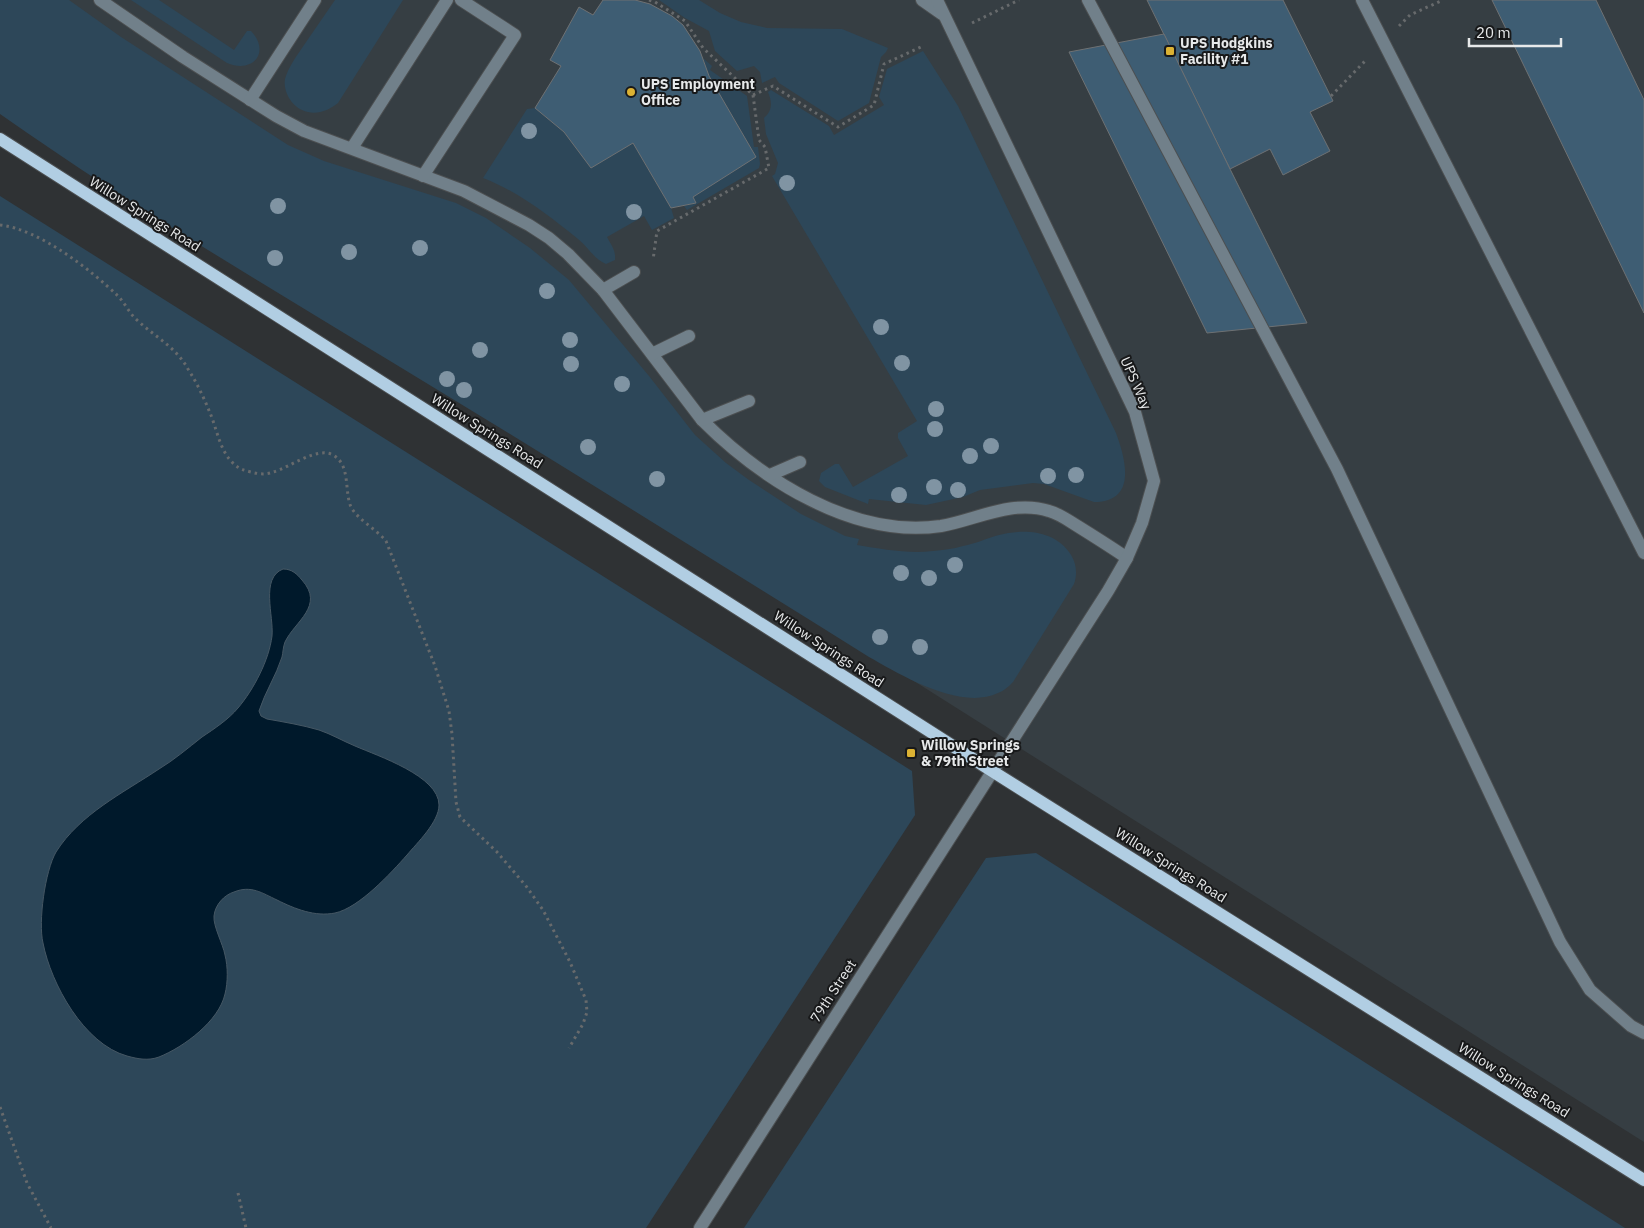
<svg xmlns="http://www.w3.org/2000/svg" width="1644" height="1228" font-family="'IBM Plex Sans',sans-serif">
	<rect width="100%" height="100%" fill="#2f3234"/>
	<polygon fill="#363e43" points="0,0 1644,0 1644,1142 0,104"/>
	<g fill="#2d4759">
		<path d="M0,0h69l52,37 167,108 36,16 132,42 30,15 44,30 39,32 80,96 46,59 31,28 23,17 52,34 44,22 14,3 -2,6c25,4 51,9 76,6 10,-1 20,-2 30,-5 12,-2 24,-8 36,-11 24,-6 54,-5 70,17 7,9 9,21 5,32l-61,98c-4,4 -9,9 -15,11 -38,18 -97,-18 -129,-36 -156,-97 -312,-195 -469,-290 -134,-82 -271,-162 -400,-253z"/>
		<path d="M131,0h28l75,50 13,-19h4c20,21 2,43 -24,32z"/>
		<path d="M335,0h68l-65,103c-10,8 -23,13 -36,7 -11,-5 -19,-19 -17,-31 3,-11 11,-22 17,-31 11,-16 22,-32 33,-48z"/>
		<polygon points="659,0 699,0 720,13 741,22 767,28 842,29 888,48 886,52 881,57 869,103 838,121 779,83 775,77 762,83 760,72 754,66 737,71 715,51 709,31 685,18"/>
		<path d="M923,51l35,55 158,327c10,27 21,69 -22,69l-50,-18 -11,-1 -53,7 -17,7 -37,8 -57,-6 -1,5 -43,-17 -6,-6 2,-8 14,-9h4l14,23 55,-31 -10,-18v-5l19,-12 -145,-245 3,-2 3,-11 -12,-29 -2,-16c9,-8 8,-16 4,-26l3,-2 58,36 5,9 50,-30 -5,-8 8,-28z"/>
		<polygon points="703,58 712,66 710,70 747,96 754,147 758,147 760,164 759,168 687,210 684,206 695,203 693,197 709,76"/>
		<path d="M535,108l29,24 27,35 42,-24 38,65 3,10 -22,12 -8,-14 -37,21c4,8 9,13 8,23l-9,4c-12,-5 -18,-17 -28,-25 -30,-24 -59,-47 -95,-61l44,-69z"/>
		<polygon points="0,196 912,771 915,815 646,1228 0,1228"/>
		<polygon points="1036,853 1625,1228 744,1228 986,858"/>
	</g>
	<path fill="#00192b" stroke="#455764" d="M283,569c9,0 14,5 19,11 23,26 -7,41 -17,62 -2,5 -2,11 -3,15 -6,19 -17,35 -23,54l2,5 6,3c17,3 35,6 52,11 12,4 24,11 36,16 23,10 84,30 84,59 0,17 -22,38 -32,50 -16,18 -48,53 -72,58 -20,4 -40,-4 -58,-13 -15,-7 -26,-15 -43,-8 -10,3 -19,13 -20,24 -1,10 9,28 11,39 3,12 3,27 0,39 -6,27 -41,53 -66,63 -11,4 -21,2 -32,-1 -43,-12 -76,-72 -84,-113 -5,-21 2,-72 13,-91 24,-38 67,-59 103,-83 15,-9 29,-21 43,-32 12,-8 27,-18 36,-29 16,-19 31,-48 34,-72 2,-20 -12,-58 11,-67z"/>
	<g fill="#3e5d73" stroke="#6e7173">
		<polygon points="603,0 635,0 650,4 672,16 683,25 700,51 709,76 756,157 693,197 696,203 671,208 633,143 591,168 564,132 535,108 561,66 550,60 579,7 593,15"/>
		<polygon points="1147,0 1283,0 1333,101 1310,112 1330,151 1283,175 1270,149 1230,169"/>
		<polygon points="1492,0 1596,0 1644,100 1644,313"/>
		<polygon points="1164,34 1230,169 1307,323 1207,333 1069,52"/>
	</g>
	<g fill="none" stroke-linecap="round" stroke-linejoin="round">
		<g stroke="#4c4f51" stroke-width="14">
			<g id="minor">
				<polyline points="100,0 183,57 276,116 304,131 464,191 529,225 549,238 568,254 603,290"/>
				<polyline points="922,0 942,14"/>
				<polyline points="1088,0 1337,469 1560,942 1590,990 1631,1026 1644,1033"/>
				<polyline points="1362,0 1644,553"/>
				<polyline points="250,100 315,0"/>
				<polyline points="352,148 447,0"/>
				<polyline points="423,176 515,35 461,0"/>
				<path d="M634,272l-31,18 99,130c59,59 151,119 239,106 34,-6 72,-27 108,-15 11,3 20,10 30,16 16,10 32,20 48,31"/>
				<polyline points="652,354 689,336"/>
				<polyline points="702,420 749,401"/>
				<polyline points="770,475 800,462"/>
				<polyline points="700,1228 1108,591 1127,558 1142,523 1154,481 1135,412 937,0"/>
			</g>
		</g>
		<g stroke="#4c4f51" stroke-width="14">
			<polyline id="major" points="0,139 992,771 1644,1180"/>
		</g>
		<g stroke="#676a6c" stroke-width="3" stroke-dasharray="2.5 4" stroke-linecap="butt">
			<polyline points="649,0 655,2 685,21 703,48 753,95 759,140 765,147 769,168 657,231 653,260"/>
			<polyline points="972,23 1019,0"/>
			<polyline points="1399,26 1410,15 1443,0"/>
			<polyline points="753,95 773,86 838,127 874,105 884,64 923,46"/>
			<polyline points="1331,96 1367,59"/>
			<path d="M0,225c39,4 91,45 118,71 7,7 11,17 19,24 18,17 39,27 51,49 9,14 16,29 22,44 7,16 10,39 24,51 5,5 10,6 17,8 7,2 15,3 22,0 16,-4 44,-26 60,-17 18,10 11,36 18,52 6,12 25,22 35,34l49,125 14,45 3,23 4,68 4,15 37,35 29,34 17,24 27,52 16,38 1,12 -4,12 -14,24"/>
			<polyline points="0,1107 27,1183 51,1228"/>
			<polyline points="238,1193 246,1228"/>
		</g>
		<use href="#minor" stroke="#71808a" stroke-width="12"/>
		<use href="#major" stroke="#b1cee3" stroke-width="12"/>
	</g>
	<g fill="#8094a3">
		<circle cx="529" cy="131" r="8"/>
		<circle cx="787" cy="183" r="8"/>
		<circle cx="278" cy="206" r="8"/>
		<circle cx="634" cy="212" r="8"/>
		<circle cx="420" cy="248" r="8"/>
		<circle cx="349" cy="252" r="8"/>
		<circle cx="275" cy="258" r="8"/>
		<circle cx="547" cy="291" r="8"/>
		<circle cx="881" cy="327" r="8"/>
		<circle cx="570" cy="340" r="8"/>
		<circle cx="480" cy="350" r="8"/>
		<circle cx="902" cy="363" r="8"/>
		<circle cx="571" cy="364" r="8"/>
		<circle cx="447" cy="379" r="8"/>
		<circle cx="622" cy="384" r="8"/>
		<circle cx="464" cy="390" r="8"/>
		<circle cx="936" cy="409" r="8"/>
		<circle cx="935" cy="429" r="8"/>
		<circle cx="991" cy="446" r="8"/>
		<circle cx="588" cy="447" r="8"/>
		<circle cx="970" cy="456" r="8"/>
		<circle cx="1076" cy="475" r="8"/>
		<circle cx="1048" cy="476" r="8"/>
		<circle cx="657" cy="479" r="8"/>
		<circle cx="934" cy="487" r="8"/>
		<circle cx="958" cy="490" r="8"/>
		<circle cx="899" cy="495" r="8"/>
		<circle cx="955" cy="565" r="8"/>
		<circle cx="901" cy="573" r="8"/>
		<circle cx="929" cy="578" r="8"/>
		<circle cx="880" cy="637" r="8"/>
		<circle cx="920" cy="647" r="8"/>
	</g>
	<g fill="#dcb233" stroke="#18191a" stroke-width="2">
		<rect x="1165" y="46" width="10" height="10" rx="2.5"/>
		<circle cx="631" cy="92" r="5"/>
		<rect x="906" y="748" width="10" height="10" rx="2.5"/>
	</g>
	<g text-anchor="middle" stroke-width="4" stroke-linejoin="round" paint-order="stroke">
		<g font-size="14" font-weight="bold" fill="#e7e9ea" stroke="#18191a" text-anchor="start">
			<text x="1180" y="48">UPS Hodgkins<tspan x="1180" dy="16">Facility #1</tspan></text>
			<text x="641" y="89">UPS Employment<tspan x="641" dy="16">Office</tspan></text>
			<text x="921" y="750">Willow Springs<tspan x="921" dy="16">&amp; 79th Street</tspan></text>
		</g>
		<g font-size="14" fill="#e7e9ea" stroke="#18191a">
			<text transform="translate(145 214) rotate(32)" y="5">Willow Springs Road</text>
			<text transform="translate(1136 383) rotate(66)" y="5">UPS Way</text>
			<text transform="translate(487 431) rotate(32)" y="5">Willow Springs Road</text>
			<text transform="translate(829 649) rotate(33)" y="5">Willow Springs Road</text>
			<text transform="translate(1171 865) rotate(32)" y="5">Willow Springs Road</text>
			<text transform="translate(833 991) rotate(-57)" y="5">79th Street</text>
			<text transform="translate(1514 1080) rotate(32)" y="5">Willow Springs Road</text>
		</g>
	</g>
	<path d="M1469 38v8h92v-8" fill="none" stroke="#e7e9ea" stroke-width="2.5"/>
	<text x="1476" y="38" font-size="15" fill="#e7e9ea" stroke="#18191a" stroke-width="4" paint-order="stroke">20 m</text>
</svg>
